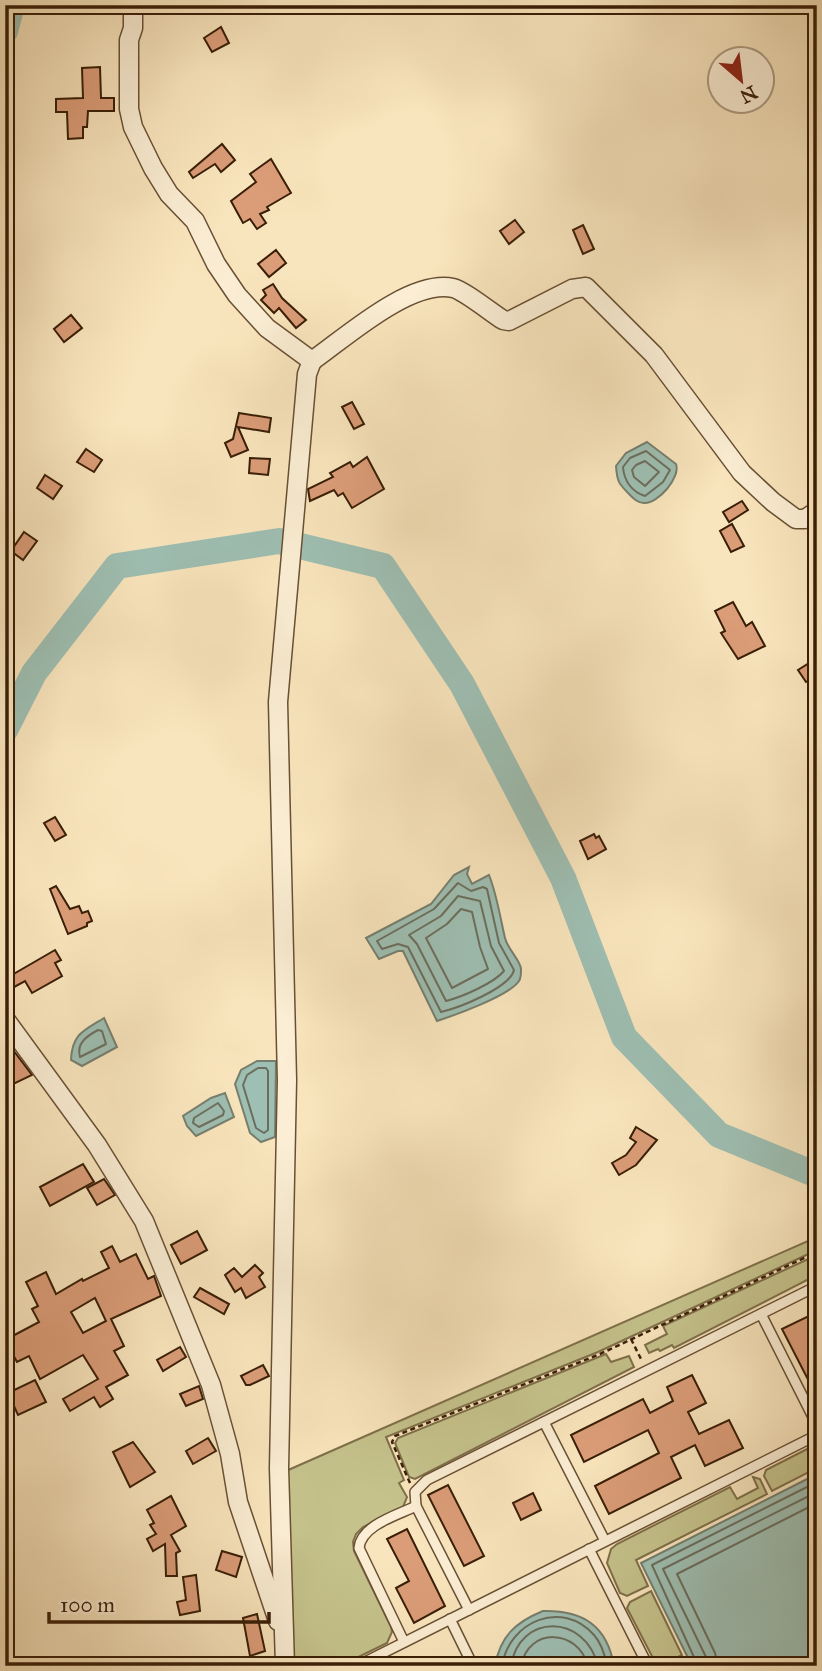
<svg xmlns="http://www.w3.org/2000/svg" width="822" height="1671" font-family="'IM FELL Great Primer',serif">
	<rect width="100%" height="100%" fill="#f9e5bd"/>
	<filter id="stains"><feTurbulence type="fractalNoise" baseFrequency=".00286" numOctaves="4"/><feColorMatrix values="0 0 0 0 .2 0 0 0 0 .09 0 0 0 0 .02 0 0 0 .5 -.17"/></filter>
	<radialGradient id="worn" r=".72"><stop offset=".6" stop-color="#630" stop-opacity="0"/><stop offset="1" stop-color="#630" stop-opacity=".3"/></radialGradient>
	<g fill="#c5c28c" stroke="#7f704a" stroke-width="2">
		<polygon points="817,1237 817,1250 598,1352 386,1437 404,1480 399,1483 407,1497 403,1507 363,1527 356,1534 353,1542 354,1551 391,1627 392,1632 387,1643 340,1666 293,1666 286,1471"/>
		<polygon points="817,1255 817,1275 674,1348 672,1345 660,1351 658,1349 649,1353 645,1345 667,1334 663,1326"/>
		<polygon points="606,1354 611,1362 629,1356 634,1367 415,1479 409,1477 395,1443 398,1438"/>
		<polygon points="817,1444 817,1468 772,1491 764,1476 766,1470"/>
		<polygon points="753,1477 760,1479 767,1494 636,1560 648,1586 627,1596 620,1593 607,1563 611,1549 617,1544 730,1487 737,1499 758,1488"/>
		<polygon points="651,1591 682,1655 661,1666 656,1664 627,1608 630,1602"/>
	</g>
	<g fill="#9ebfb3" stroke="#767f6e" stroke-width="2">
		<path d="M647,442l29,22c5,13 -18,40 -32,39 -6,0 -10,-4 -14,-8 -11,-11 -13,-13 -14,-29l10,-13z"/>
		<path d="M469,867l-2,7 5,10 17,-9c8,20 11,42 16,63 3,12 17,24 16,32 0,4 0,8 -2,11 -10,15 -64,34 -82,40l-34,-70h-5l-19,8 -13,-21 65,-34 23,-29z"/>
		<path d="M104,1018l13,29 -35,19 -11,-6c1,-26 12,-29 33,-42z"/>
		<polygon points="257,1061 276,1061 275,1137 261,1142 250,1133 235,1084 241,1070"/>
		<polygon points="225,1093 234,1117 196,1136 187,1126 183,1116 211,1098"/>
		<polygon points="817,1474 817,1666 692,1666 641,1563"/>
		<path d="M543,1611c39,-1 64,14 71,55h-119c5,-30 21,-44 48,-55z"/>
	</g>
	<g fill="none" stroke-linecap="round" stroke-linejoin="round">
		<g stroke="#6c6e5d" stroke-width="2">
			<path d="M646,451l24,19 -7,12 -18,14c-13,-4 -21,-15 -22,-29l7,-9z"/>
			<polygon points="645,461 659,472 645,486 634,477 632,470 636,465"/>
			<path d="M458,883l13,8 12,-4 4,2 12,54 15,27c-4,18 -56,38 -73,42l-33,-65 -10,-3 -16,5 -5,-8 57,-32z"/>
			<path d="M458,896l22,5 11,45 13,25c-10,12 -42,26 -58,30l-29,-57 -8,-9 32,-19z"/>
			<polygon points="461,909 472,912 480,947 488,969 452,988 426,938 447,924"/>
			<path d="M98,1030l4,1 4,13 -26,13c-4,-14 7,-21 18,-27z"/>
			<polygon points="258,1068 266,1068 268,1071 268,1130 264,1133 256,1128 243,1085 247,1075"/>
			<polygon points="218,1103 224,1111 223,1115 199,1127 193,1123 194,1118"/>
			<path d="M502,1666c7,-45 60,-67 92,-31 8,9 11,20 13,31"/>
			<path d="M511,1666c8,-53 74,-53 87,0"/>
			<path d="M521,1666c7,-39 57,-38 67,0"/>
			<polyline points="698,1666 652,1565 817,1482"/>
			<polyline points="707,1666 706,1657 663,1569 817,1492"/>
			<polyline points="718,1666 715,1653 677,1574 817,1503"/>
		</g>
		<g stroke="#9ebfb3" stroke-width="26">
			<polyline points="5,31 12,5"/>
			<polyline points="5,730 34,673 117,566 279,541 383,566 462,684 563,878 624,1037 719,1135 817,1175"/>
		</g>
	</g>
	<g fill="#db9d78" stroke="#391e07" stroke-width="2" fill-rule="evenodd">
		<polygon points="221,27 229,43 212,52 204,38"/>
		<polygon points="100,67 101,98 114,98 114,111 88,111 87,127 83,127 83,138 68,139 67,112 56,112 56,99 83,98 82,68"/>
		<polygon points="222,144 235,160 221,172 215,164 193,178 189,172"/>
		<polygon points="271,159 291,193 267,207 269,210 260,214 266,223 257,229 250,219 243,223 231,201 256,182 250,174"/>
		<polygon points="515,220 524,232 509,244 500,231"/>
		<polygon points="583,225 594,249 583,254 573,230"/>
		<polygon points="276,250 286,263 269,277 258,264"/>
		<polygon points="273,284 282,298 306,320 296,328 279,308 274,313 261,300 266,295 263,290"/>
		<polygon points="71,315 82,328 64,342 54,329"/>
		<polygon points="352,402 364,424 354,429 342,407"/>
		<polygon points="239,413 271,418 269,432 238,427 248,450 231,457 225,443 233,439"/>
		<polygon points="86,449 102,460 94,472 77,462"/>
		<polygon points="367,457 384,489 352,508 343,493 338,496 334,490 310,501 308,489 333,477 330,473 350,462 353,467"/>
		<polygon points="250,458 270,459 268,475 249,473"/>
		<polygon points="45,475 62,486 53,499 37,488"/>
		<polygon points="742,501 748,510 729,522 723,512"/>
		<polygon points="732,524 744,546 731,552 720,531"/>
		<polygon points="24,532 37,541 23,560 11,551"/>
		<polygon points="733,602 746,626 752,622 765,646 738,659 721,633 725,631 715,611"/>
		<polygon points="817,658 817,675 806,682 798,670"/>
		<polygon points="55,817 66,835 55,841 44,823"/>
		<polygon points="594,834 596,838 599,836 606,849 588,859 580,841"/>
		<polygon points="56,886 70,909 79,906 82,913 88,911 92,921 87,923 87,926 68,934 50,889"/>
		<polygon points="55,950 61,960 55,963 62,976 32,993 25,981 5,992 5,979"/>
		<polygon points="10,1046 32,1075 5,1088 5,1048"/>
		<polygon points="636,1127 657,1140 636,1165 619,1175 612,1163 626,1155 636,1142 630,1138"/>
		<polygon points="83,1164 94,1182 50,1206 40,1187"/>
		<polygon points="104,1179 115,1195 97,1205 87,1188"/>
		<polygon points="197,1231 207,1250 181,1264 171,1245"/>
		<path d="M112,1246l8,16 16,-8 12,25 6,-3 7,20 -50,23 13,27 -10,5 14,24 -22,12 7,12 -13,8 -6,-10 -24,14 -7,-12 35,-20 -15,-24 -43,24 -11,-23 -12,6 -12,-22 34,-18 -7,-13 6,-3 -12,-24 20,-10 10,22 26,-15 1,2 26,-13 -8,-16zM95,1298l11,23 -23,12 -12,-21z"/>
		<polygon points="255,1265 263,1273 259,1277 265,1287 246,1298 241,1288 235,1292 225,1275 234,1268 242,1277"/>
		<polygon points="200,1288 229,1304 224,1314 194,1297"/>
		<polygon points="817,1312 817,1397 782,1329"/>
		<polygon points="180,1347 186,1357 163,1371 157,1360"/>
		<polygon points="263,1365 269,1376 250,1385 246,1385 241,1376"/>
		<polygon points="692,1375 706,1403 688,1412 699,1434 729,1420 743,1448 705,1466 695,1445 671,1457 681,1478 609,1514 595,1486 659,1453 648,1430 584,1462 571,1435 643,1399 650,1413 673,1401 667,1387"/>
		<polygon points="35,1380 46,1402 18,1415 8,1393"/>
		<polygon points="199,1386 203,1399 186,1406 180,1394"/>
		<polygon points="208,1438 216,1451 193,1464 186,1451"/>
		<polygon points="133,1442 155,1472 130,1487 113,1452"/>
		<polygon points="448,1485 484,1556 464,1566 428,1495"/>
		<polygon points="533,1493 541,1510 521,1520 513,1503"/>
		<polygon points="171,1496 186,1526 171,1535 180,1551 176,1553 177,1576 166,1576 165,1544 153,1551 147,1539 156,1534 150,1525 154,1523 147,1510"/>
		<polygon points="407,1529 445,1606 414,1623 396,1588 409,1581 387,1539"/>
		<polygon points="222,1551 242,1557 236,1577 216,1570"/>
		<polygon points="196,1575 200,1611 180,1615 177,1602 186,1600 183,1577"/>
		<polygon points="257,1614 265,1651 250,1656 243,1618"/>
	</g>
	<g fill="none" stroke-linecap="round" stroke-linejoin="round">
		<g stroke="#695034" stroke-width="12">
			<g id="service">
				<polyline points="761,1314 817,1425"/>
				<polyline points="544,1422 605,1541"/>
				<polyline points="589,1549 648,1666"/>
				<polyline points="469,1610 416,1506 415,1492 427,1480 817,1286"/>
				<polyline points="450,1619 473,1666"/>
				<path d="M404,1642l-45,-94c2,-23 39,-33 57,-42"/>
				<polyline points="357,1666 817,1435"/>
			</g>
		</g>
		<g stroke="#695034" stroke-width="21">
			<g id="minor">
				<polyline points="133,5 133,28 129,40 129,109 133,127 153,168 169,194 195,221 216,264 237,295 267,328 312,361 307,374 278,702 287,1080 279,1468 285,1666"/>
				<path d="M312,361c33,-23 98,-82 141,-73 10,2 39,25 50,32l6,1 63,-32 14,-2 68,68 88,118 31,29 23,17h9l12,-8"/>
				<polyline points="5,1019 97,1145 144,1221 211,1385 230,1454 238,1502 278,1621"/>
			</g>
		</g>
		<g stroke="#391e07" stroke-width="2.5" stroke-dasharray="5 3.5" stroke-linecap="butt">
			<polyline points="631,1339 642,1361"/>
			<polyline points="410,1483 392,1442 395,1436 600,1354 817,1252"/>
		</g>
		<use href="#service" stroke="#fbeed4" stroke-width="9"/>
		<use href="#minor" stroke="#fbeed4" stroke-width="18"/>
	</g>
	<rect width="822" height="1671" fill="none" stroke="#f9e5bd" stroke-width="28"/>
	<rect x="7" y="7" width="808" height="1657" fill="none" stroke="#391e07" stroke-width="3.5"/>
	<rect x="14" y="14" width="794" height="1643" fill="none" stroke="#391e07" stroke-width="2"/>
	<g transform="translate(741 80) rotate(152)"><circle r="33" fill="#fbeed4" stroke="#ad9b82" stroke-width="2"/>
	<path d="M0-5L12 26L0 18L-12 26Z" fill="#8f2418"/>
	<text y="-10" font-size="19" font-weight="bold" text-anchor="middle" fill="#391e07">N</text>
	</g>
	<path d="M49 1612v10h220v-10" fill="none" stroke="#391e07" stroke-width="3.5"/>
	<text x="60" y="1612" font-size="21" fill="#391e07" stroke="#fbeed4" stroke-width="5" paint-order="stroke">100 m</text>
	<rect width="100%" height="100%" filter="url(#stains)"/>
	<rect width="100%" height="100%" fill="url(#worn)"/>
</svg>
